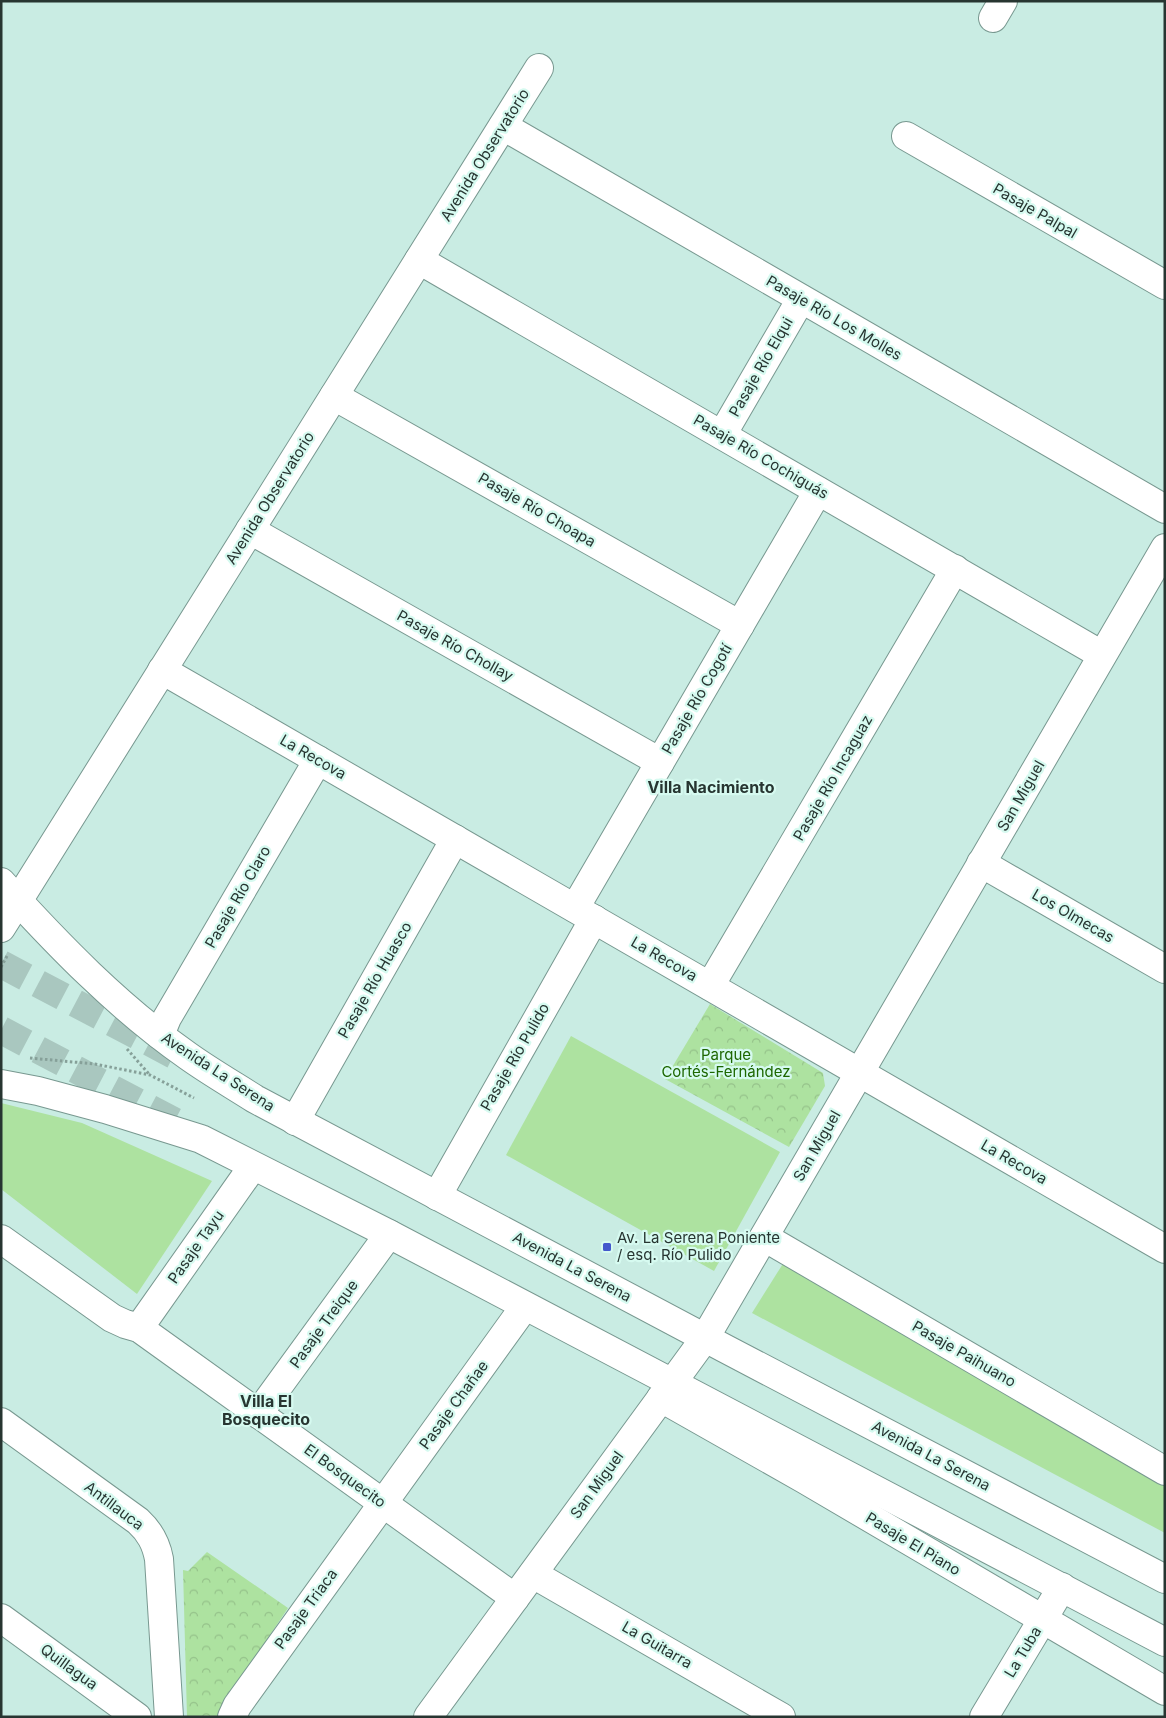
<svg xmlns="http://www.w3.org/2000/svg" width="1166" height="1718" font-family="Inter,sans-serif">
	<defs>
		<pattern id="park-crowns" width="20" height="18" patternUnits="userSpaceOnUse" patternTransform="scale(1.25)"><rect width="20" height="18" fill="#ade2a0"/><path d="M2 6a3 3 0 1 1 6 0M12 15a3 3 0 1 1 6 0" fill="none" stroke="#95c28a"/></pattern>
	</defs>
	<rect width="100%" height="100%" fill="#c9ece3"/>
	<g fill="#ade2a0">
		<polygon points="571,1036 780,1152 714,1271 506,1155"/>
		<polygon points="1,1103 82,1123 212,1181 137,1294 1,1189"/>
		<polygon points="784,1262 1165,1479 1165,1533 752,1313"/>
	</g>
	<g fill="url(#park-crowns)">
		<polygon points="710,1004 823,1073 825,1086 789,1147 665,1079"/>
		<polygon points="207,1552 288,1608 224,1704 221,1717 187,1717 183,1570 188,1571"/>
	</g>
	<g fill="none" stroke-linecap="round" stroke-linejoin="round">
		<g stroke="#a9c7bf" stroke-width="28" stroke-dasharray="28 14" stroke-linecap="butt">
			<polyline points="1,964 174,1055"/>
			<polyline points="1,1030 183,1126"/>
		</g>
		<g stroke="#789890" stroke-width="30">
			<g id="minor">
				<polyline points="993,18 1003,1"/>
				<polyline points="503,126 1165,509"/>
				<polyline points="906,136 1165,285"/>
				<polyline points="419,260 1102,655"/>
				<polyline points="334,396 740,625"/>
				<polyline points="722,435 801,299"/>
				<polyline points="250,530 660,762"/>
				<polyline points="162,670 1165,1249"/>
				<polyline points="981,863 1165,969"/>
				<polyline points="18,901 539,68"/>
				<polyline points="575,908 818,491"/>
				<polyline points="710,986 955,569"/>
				<polyline points="160,1035 167,1018 318,760"/>
				<polyline points="295,1121 455,839"/>
				<polyline points="437,1196 594,919"/>
				<polyline points="764,1237 1165,1471"/>
				<polyline points="1,1239 112,1318 125,1324 139,1328 515,1598"/>
				<polyline points="139,1328 253,1166"/>
				<polyline points="661,1398 804,1479 1165,1691"/>
				<polyline points="258,1414 389,1234"/>
				<path d="M1,1422l137,99c12,11 18,22 21,38l10,158"/>
				<polyline points="533,1574 781,1717"/>
				<polyline points="1,1618 137,1717"/>
				<polyline points="232,1717 237,1706 525,1306"/>
				<polyline points="428,1717 705,1338 1165,548"/>
				<polyline points="984,1717 1062,1587"/>
			</g>
		</g>
		<g stroke="#789890" stroke-width="30">
			<polyline id="tertiary" points="1,928 18,901"/>
		</g>
		<g stroke="#789890" stroke-width="30">
			<g id="secondary">
				<path d="M1,882c57,63 117,125 187,174 21,15 45,29 67,43l469,249 441,231"/>
				<polyline points="1,1084 38,1091 105,1109 201,1139 389,1234 1165,1642"/>
			</g>
		</g>
		<g stroke="#86a099" stroke-width="3" stroke-dasharray="2.5 2.5" stroke-linecap="butt">
			<polyline points="1,967 7,956"/>
			<polyline points="127,1049 149,1074"/>
			<polyline points="30,1058 95,1064 150,1075 194,1098"/>
		</g>
		<use href="#minor" stroke="#fff" stroke-width="28"/>
		<use href="#tertiary" stroke="#fff" stroke-width="28"/>
		<use href="#secondary" stroke="#fff" stroke-width="28"/>
	</g>
	<rect fill="#4358cc" stroke="#d6faf0" stroke-width="2" x="602" y="1242" width="10" height="10" rx="2.5"/>
	<g text-anchor="middle" stroke-width="4.5" stroke-linejoin="round" paint-order="stroke">
		<g font-size="15" fill="#273531" stroke="#d6faf0">
			<text transform="translate(485 155) rotate(-58)" y="5">Avenida Observatorio</text>
			<text transform="translate(1035 211) rotate(30)" y="5">Pasaje Palpal</text>
			<text transform="translate(834 318) rotate(30)" y="5">Pasaje Río Los Molles</text>
			<text transform="translate(761 367) rotate(-60)" y="5">Pasaje Río Elqui</text>
			<text transform="translate(761 457) rotate(30)" y="5">Pasaje Río Cochiguás</text>
			<text transform="translate(270 498) rotate(-58)" y="5">Avenida Observatorio</text>
			<text transform="translate(537 510) rotate(30)" y="5">Pasaje Río Choapa</text>
			<text transform="translate(455 646) rotate(29)" y="5">Pasaje Río Chollay</text>
			<text transform="translate(697 699) rotate(-60)" y="5">Pasaje Río Cogotí</text>
			<text transform="translate(313 757) rotate(30)" y="5">La Recova</text>
			<text transform="translate(833 778) rotate(-60)" y="5">Pasaje Río Incaguaz</text>
			<text transform="translate(1021 796) rotate(-60)" y="5">San Miguel</text>
			<text transform="translate(238 897) rotate(-60)" y="5">Pasaje Río Claro</text>
			<text transform="translate(1073 916) rotate(30)" y="5">Los Olmecas</text>
			<text transform="translate(664 959) rotate(30)" y="5">La Recova</text>
			<text transform="translate(375 980) rotate(-60)" y="5">Pasaje Río Huasco</text>
			<text transform="translate(515 1057) rotate(-60)" y="5">Pasaje Río Pulido</text>
			<text transform="translate(218 1072) rotate(33)" y="5">Avenida La Serena</text>
			<text transform="translate(817 1146) rotate(-60)" y="5">San Miguel</text>
			<text transform="translate(1014 1162) rotate(30)" y="5">La Recova</text>
			<text transform="translate(196 1247) rotate(-55)" y="5">Pasaje Tayu</text>
			<text transform="translate(572 1267) rotate(28)" y="5">Avenida La Serena</text>
			<text transform="translate(324 1324) rotate(-54)" y="5">Pasaje Treique</text>
			<text transform="translate(964 1354) rotate(30)" y="5">Pasaje Paihuano</text>
			<text transform="translate(454 1405) rotate(-54)" y="5">Pasaje Chañae</text>
			<text transform="translate(931 1456) rotate(28)" y="5">Avenida La Serena</text>
			<text transform="translate(345 1476) rotate(36)" y="5">El Bosquecito</text>
			<text transform="translate(597 1485) rotate(-54)" y="5">San Miguel</text>
			<text transform="translate(114 1506) rotate(37)" y="5">Antillauca</text>
			<text transform="translate(913 1544) rotate(31)" y="5">Pasaje El Piano</text>
			<text transform="translate(306 1609) rotate(-54)" y="5">Pasaje Triaca</text>
			<text transform="translate(657 1645) rotate(30)" y="5">La Guitarra</text>
			<text transform="translate(1023 1652) rotate(-59)" y="5">La Tuba</text>
			<text transform="translate(69 1667) rotate(36)" y="5">Quillagua</text>
		</g>
		<g font-size="15" fill="#1d6700" stroke="#d6faf0">
			<text x="726" y="1060">Parque<tspan x="726" dy="17">Cortés-Fernández</tspan></text>
		</g>
		<g font-size="15" fill="#273531" stroke="#d6faf0" text-anchor="start">
			<text x="617" y="1243">Av. La Serena Poniente<tspan x="617" dy="17">/ esq. Río Pulido</tspan></text>
		</g>
		<g font-size="16" font-weight="bold" fill="#273531" stroke="#d6faf0">
			<text x="711" y="793">Villa Nacimiento</text>
			<text x="266" y="1407">Villa El<tspan x="266" dy="18">Bosquecito</tspan></text>
		</g>
	</g>
	<rect width="1166" height="1718" fill="none" stroke="#273531" stroke-width="5"/>
</svg>
